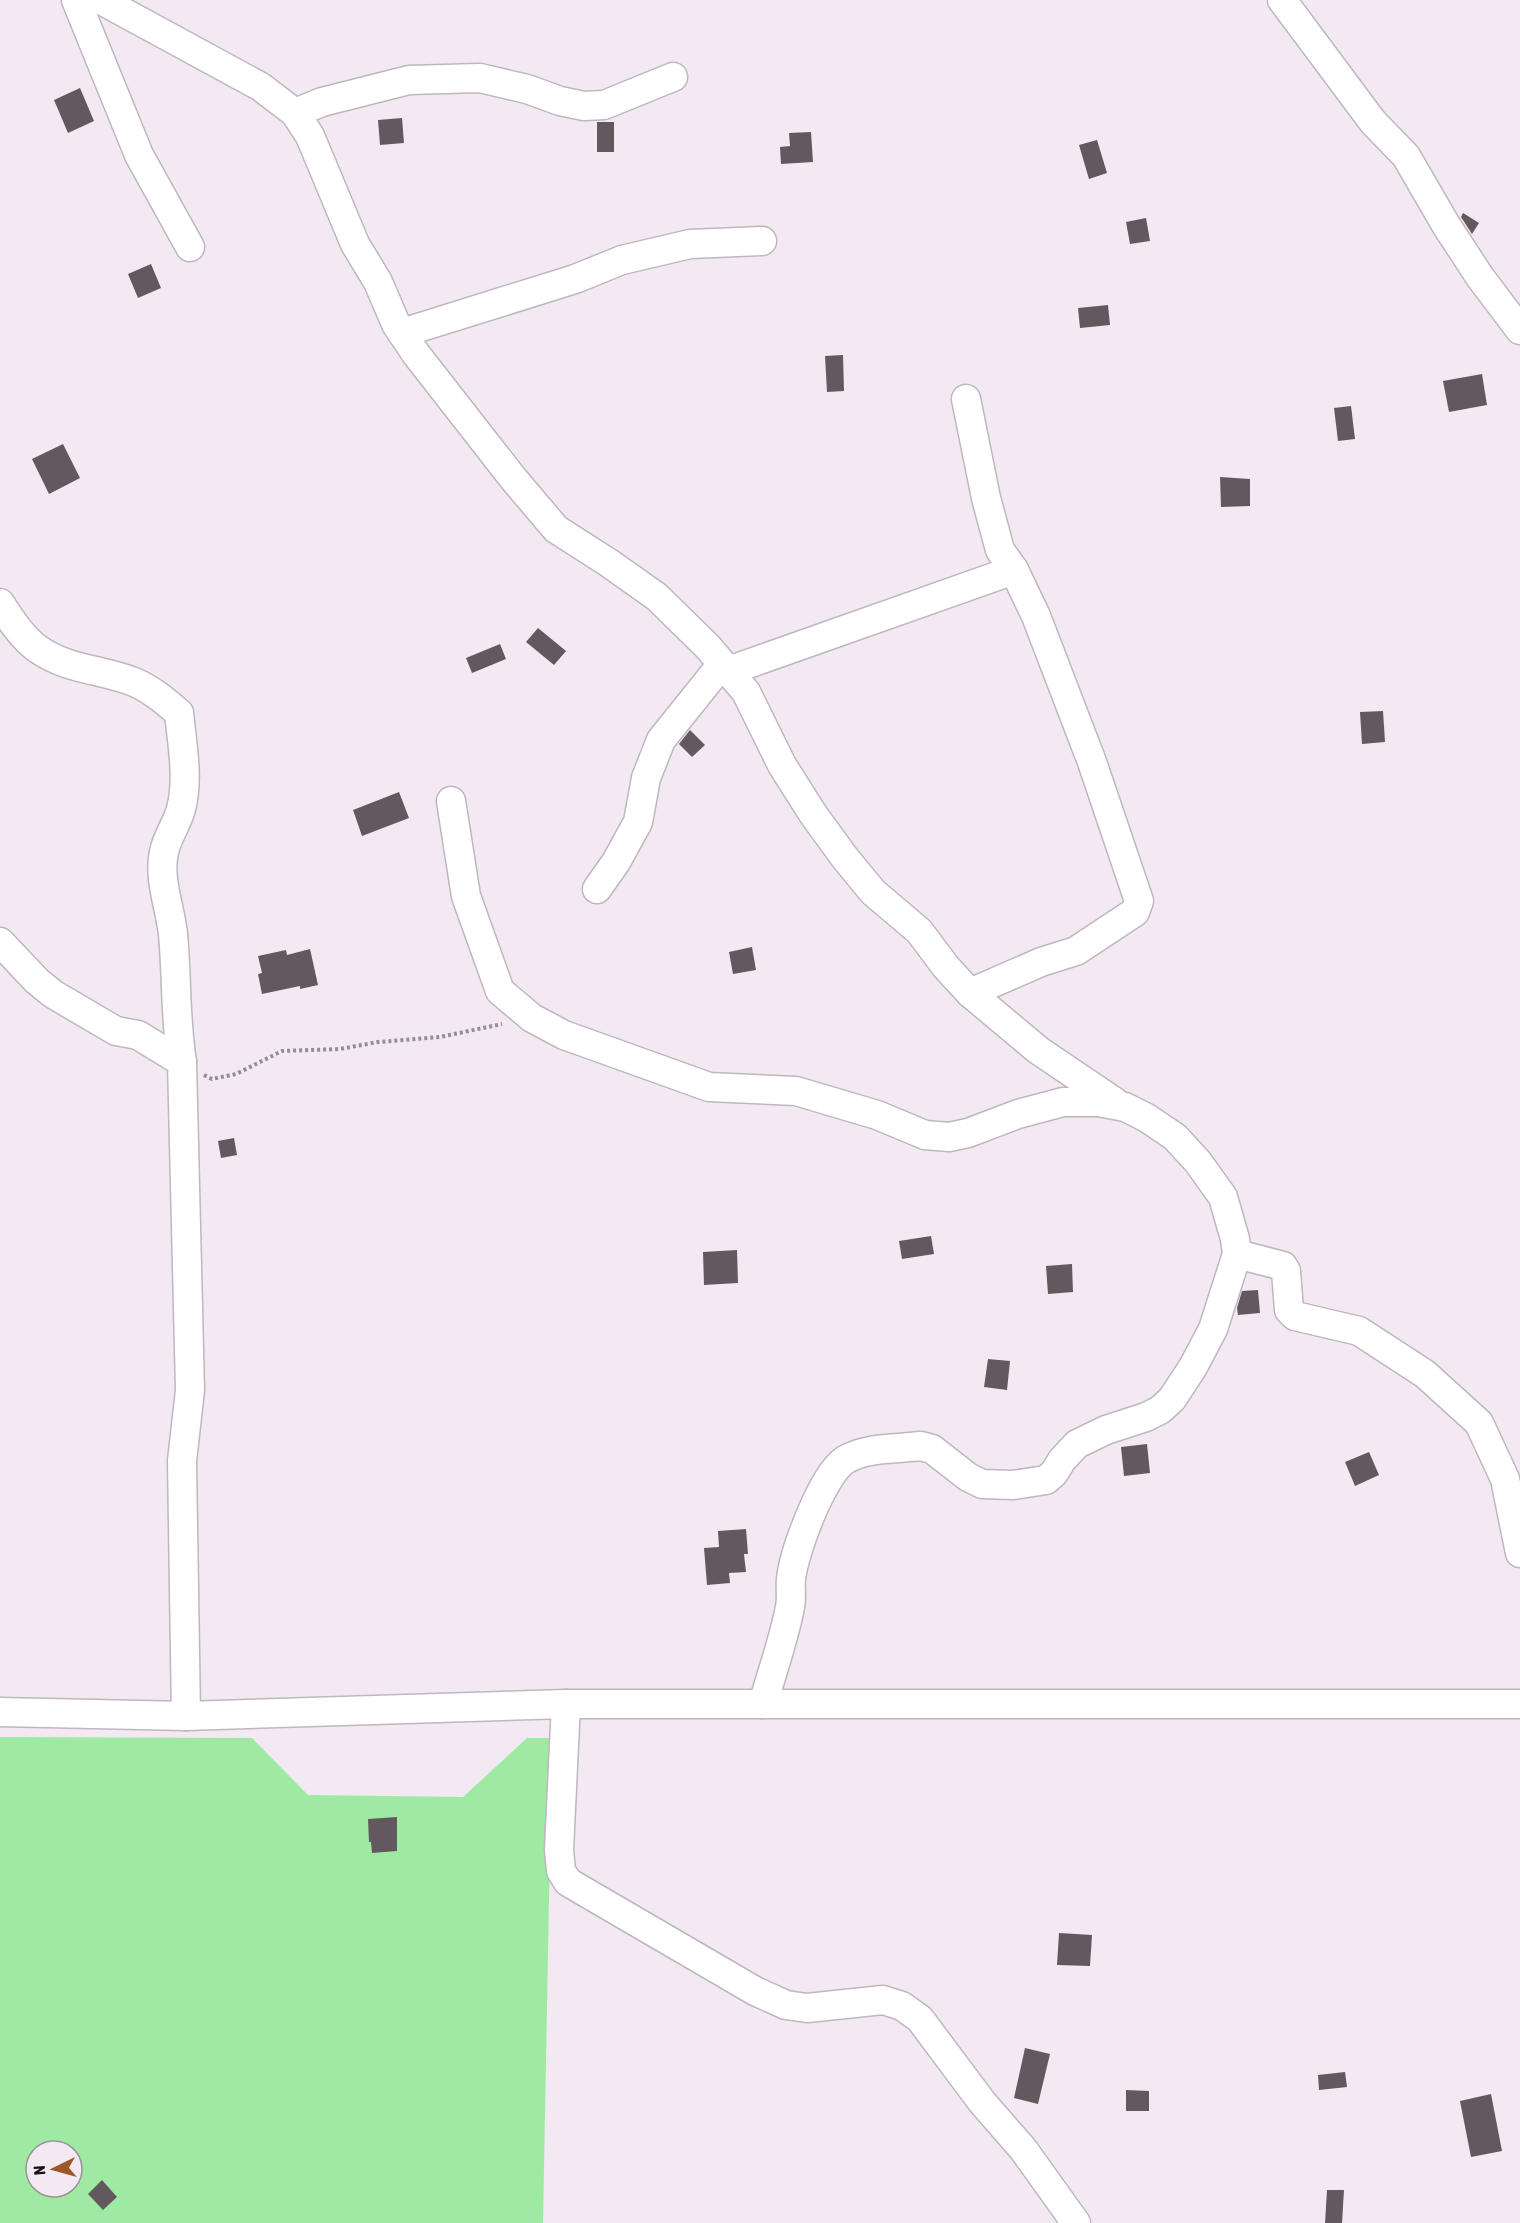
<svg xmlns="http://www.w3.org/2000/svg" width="1520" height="2223" font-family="'Asap Condensed',sans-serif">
	<rect width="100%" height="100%" fill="#f3e9f3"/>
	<path fill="#9feaa2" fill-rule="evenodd" d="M0,1737l252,1 56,57 155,2 64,-59h25l-9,485h-543zM36,2151h36v36h-36z"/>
	<g fill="#63585e">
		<polygon points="80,88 94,121 68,133 54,100"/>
		<polygon points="402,118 404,143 380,145 378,120"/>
		<rect x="597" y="122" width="17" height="30"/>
		<polygon points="811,132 813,162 781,164 780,147 790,146 789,133"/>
		<polygon points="1097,140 1107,173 1089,179 1079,145"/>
		<polygon points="1463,213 1479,223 1472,234 1461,217"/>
		<polygon points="1146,218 1150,241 1130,244 1126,222"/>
		<polygon points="151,264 161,288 138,298 128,274"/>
		<polygon points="1108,305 1110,325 1080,328 1078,308"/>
		<polygon points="843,355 844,391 827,392 825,356"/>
		<polygon points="1482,374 1487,405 1449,412 1443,381"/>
		<polygon points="1351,406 1355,439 1338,441 1334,408"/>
		<polygon points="63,444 80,478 49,494 32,459"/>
		<polygon points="1220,477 1250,479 1250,506 1221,507"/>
		<polygon points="538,628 566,651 554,665 526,642"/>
		<polygon points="500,644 506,659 472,673 466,658"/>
		<polygon points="1383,711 1385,742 1362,744 1360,712"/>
		<polygon points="690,730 705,745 692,757 679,744"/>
		<polygon points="399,792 409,818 362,836 353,810"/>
		<polygon points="752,947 756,970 733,974 729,952"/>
		<polygon points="310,949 318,985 300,989 300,986 262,994 258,974 262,973 258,956 286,950 287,955"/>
		<polygon points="234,1138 237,1155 221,1158 218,1141"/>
		<polygon points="931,1236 934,1254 902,1259 899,1241"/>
		<polygon points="737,1250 738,1283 704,1285 703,1252"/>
		<polygon points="1072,1264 1073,1292 1048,1294 1046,1266"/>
		<polygon points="1258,1290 1260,1313 1238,1315 1237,1308 1242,1291"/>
		<polygon points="988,1359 1010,1361 1007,1390 984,1387"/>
		<polygon points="1147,1444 1150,1473 1124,1476 1121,1447"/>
		<polygon points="1369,1452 1379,1475 1355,1486 1345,1462"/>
		<polygon points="746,1529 748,1554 744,1554 746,1572 729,1573 730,1583 707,1585 704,1548 719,1547 718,1531"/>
		<polygon points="397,1817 397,1851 372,1853 371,1842 369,1842 368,1819"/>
		<polygon points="1059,1933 1092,1935 1090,1966 1057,1965"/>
		<polygon points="1025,2048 1050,2054 1038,2104 1014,2098"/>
		<polygon points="1345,2072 1347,2087 1319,2090 1318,2075"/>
		<polygon points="1126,2090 1149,2091 1149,2111 1126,2111"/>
		<polygon points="1491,2094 1502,2151 1471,2157 1460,2101"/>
		<polygon points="102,2180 117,2197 103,2210 88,2194"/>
		<polygon points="1327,2190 1344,2190 1342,2223 1325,2223"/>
	</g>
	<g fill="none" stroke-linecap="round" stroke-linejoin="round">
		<g stroke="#bfb6bf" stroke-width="31">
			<g id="minor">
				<polyline points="76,0 139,155 190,247"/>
				<polyline points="101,0 261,87 295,113 310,136 355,244 378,282 396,324 416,354 512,477 556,529 609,563 657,597 708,647 746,692 782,765 813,814 845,858 873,892 919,931 946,967 970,993 1038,1050 1115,1102"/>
				<polyline points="1282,0 1373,122 1406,156 1446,225 1480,277 1520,330"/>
				<polyline points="295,113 322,102 409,80 480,78 527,89 560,101 584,106 604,105 673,77"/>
				<polyline points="402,333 575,279 622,260 690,244 762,241"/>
				<polyline points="966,399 986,498 1000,550 1014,570 1036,616 1092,762 1139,901 1135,912 1076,951 1041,962 970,993"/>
				<path d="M0,603c10,16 23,36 38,46 29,21 64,20 96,33 17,7 31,19 45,31 3,30 10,66 2,96 -4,15 -14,28 -17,43 -6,26 6,55 9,82 4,43 2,85 9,128"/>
				<polyline points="728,671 1014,570"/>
				<path d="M451,801l15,95 34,95 32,27 32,17 145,52 87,4 81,24 48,20 24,2 19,-4 50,-19 45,-12h35l27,5 22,11 28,19 23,25 25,35 12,42 2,15 -24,75 -20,38 -21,32 -12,11 -14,7 -40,13 -29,14 -15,16 -8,13 -8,7 -33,5 -31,-1 -14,-7 -36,-28 -11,-3c-24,3 -55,1 -76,14 -23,15 -51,92 -54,119 -1,9 1,19 -1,28 -6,32 -18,65 -27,97"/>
				<polyline points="597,889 616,862 638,822 646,778 661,740 722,664"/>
				<polyline points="0,942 37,981 53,994 116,1031 138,1035 182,1062 190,1390 182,1461 186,1716"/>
				<polyline points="1237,1254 1283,1266 1286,1271 1289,1310 1295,1316 1359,1331 1425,1374 1479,1423 1505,1479 1520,1553"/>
				<polyline points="566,1704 559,1850 561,1871 568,1882 755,1991 786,2005 807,2008 883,2000 902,2006 920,2019 982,2102 1023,2149 1076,2223"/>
				<polyline points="0,1712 186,1716 566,1704 1520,1704"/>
			</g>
		</g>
		<polyline stroke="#948d94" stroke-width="4" stroke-dasharray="3 3" stroke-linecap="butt" points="204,1075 212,1079 236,1074 282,1051 340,1049 378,1042 440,1037 502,1024"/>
		<use href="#minor" stroke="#fff" stroke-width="28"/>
	</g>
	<g transform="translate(54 2169) rotate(265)"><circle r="28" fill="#f3e9f3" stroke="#9a939a" stroke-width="1.5"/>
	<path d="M0-4.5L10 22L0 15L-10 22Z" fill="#9b5828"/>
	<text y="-9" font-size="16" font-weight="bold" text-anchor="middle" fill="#151215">N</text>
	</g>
</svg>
